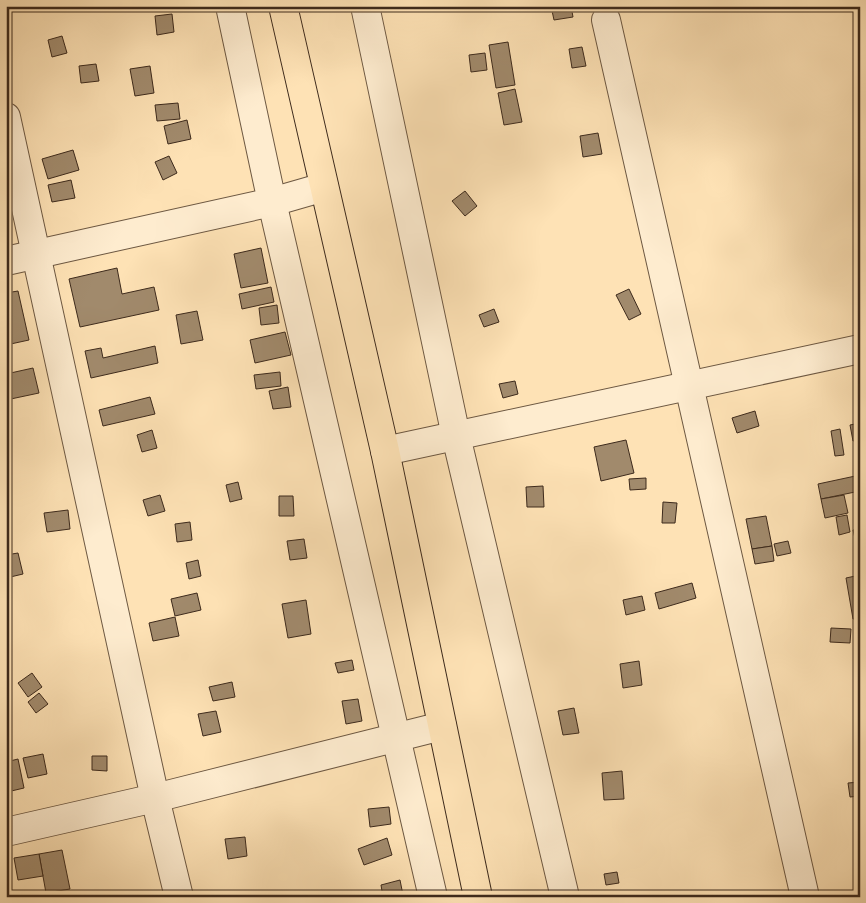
<svg xmlns="http://www.w3.org/2000/svg" width="866" height="903" font-family="Alegreya,serif">
	<rect width="100%" height="100%" fill="#fee2b5"/>
	<filter id="stains"><feTurbulence type="fractalNoise" baseFrequency=".004" numOctaves="4"/><feColorMatrix values="0 0 0 0 .2 0 0 0 0 .09 0 0 0 0 .02 0 0 0 .5 -.17"/></filter>
	<radialGradient id="worn" r=".72"><stop offset=".6" stop-color="#630" stop-opacity="0"/><stop offset="1" stop-color="#630" stop-opacity=".3"/></radialGradient>
	<g fill="#a18a6c" stroke="#3d2a1c">
		<polygon points="551,6 571,6 573,17 554,20"/>
		<polygon points="172,14 174,32 157,35 155,16"/>
		<polygon points="62,36 67,53 52,57 48,40"/>
		<polygon points="508,42 515,85 496,88 489,45"/>
		<polygon points="582,47 586,66 572,68 569,49"/>
		<polygon points="485,53 487,70 471,72 469,55"/>
		<polygon points="96,64 99,81 81,83 79,66"/>
		<polygon points="150,66 154,93 135,96 130,69"/>
		<polygon points="515,89 522,122 504,125 498,93"/>
		<polygon points="178,103 180,119 157,121 155,105"/>
		<polygon points="187,120 191,139 168,144 164,126"/>
		<polygon points="598,133 602,154 583,157 580,136"/>
		<polygon points="73,150 79,170 48,179 42,159"/>
		<polygon points="169,156 177,173 163,180 155,162"/>
		<polygon points="71,180 75,198 52,202 48,185"/>
		<polygon points="465,191 477,206 465,216 452,201"/>
		<polygon points="261,248 268,283 241,288 234,254"/>
		<polygon points="117,268 122,294 154,287 159,310 80,327 69,279"/>
		<polygon points="271,287 274,302 242,309 239,294"/>
		<polygon points="629,289 641,314 629,320 616,295"/>
		<polygon points="18,291 29,340 6,345 6,293"/>
		<polygon points="277,305 279,323 261,325 259,308"/>
		<polygon points="494,309 499,322 484,327 479,315"/>
		<polygon points="197,311 203,340 181,344 176,315"/>
		<polygon points="285,332 291,355 255,363 250,340"/>
		<polygon points="155,346 158,363 91,378 85,351 101,348 103,358"/>
		<polygon points="33,368 39,393 6,400 6,374"/>
		<polygon points="280,372 281,386 256,389 254,375"/>
		<polygon points="515,381 518,394 503,398 499,384"/>
		<polygon points="288,387 291,407 273,409 269,391"/>
		<polygon points="150,397 155,414 103,426 99,410"/>
		<polygon points="755,411 759,426 737,433 732,418"/>
		<polygon points="860,423 860,439 853,441 850,425"/>
		<polygon points="840,429 844,455 835,456 831,431"/>
		<polygon points="152,430 157,448 142,452 137,435"/>
		<polygon points="626,440 634,473 601,481 594,447"/>
		<polygon points="860,475 860,491 821,499 818,484"/>
		<polygon points="646,478 646,489 630,490 629,479"/>
		<polygon points="238,482 242,499 230,502 226,485"/>
		<polygon points="543,486 544,507 527,507 526,487"/>
		<polygon points="160,495 165,511 148,516 143,500"/>
		<polygon points="844,495 848,513 825,518 821,499"/>
		<polygon points="279,496 293,496 294,516 279,516"/>
		<polygon points="663,502 677,503 675,523 662,523"/>
		<polygon points="68,510 70,529 47,532 44,513"/>
		<polygon points="847,515 850,532 839,535 836,517"/>
		<polygon points="766,516 772,546 752,549 746,519"/>
		<polygon points="190,522 192,540 177,542 175,524"/>
		<polygon points="860,529 860,542 856,543 853,530"/>
		<polygon points="304,539 307,558 290,560 287,541"/>
		<polygon points="788,541 791,553 777,556 774,544"/>
		<polygon points="772,546 774,561 755,564 752,549"/>
		<polygon points="18,553 23,574 6,578 6,555"/>
		<polygon points="198,560 201,576 189,579 186,563"/>
		<polygon points="860,575 860,618 853,619 846,578"/>
		<polygon points="692,583 696,598 659,609 655,593"/>
		<polygon points="197,593 201,610 175,616 171,599"/>
		<polygon points="642,596 645,610 626,615 623,600"/>
		<polygon points="306,600 311,634 288,638 282,604"/>
		<polygon points="175,617 179,636 153,641 149,623"/>
		<polygon points="831,628 851,629 850,643 830,642"/>
		<polygon points="352,660 354,670 338,673 335,663"/>
		<polygon points="639,661 642,685 623,688 620,664"/>
		<polygon points="32,673 42,687 28,697 18,683"/>
		<polygon points="232,682 235,697 213,701 209,687"/>
		<polygon points="39,693 48,704 36,713 28,702"/>
		<polygon points="358,699 362,721 346,724 342,701"/>
		<polygon points="574,708 579,733 563,735 558,711"/>
		<polygon points="216,711 221,732 203,736 198,714"/>
		<polygon points="43,754 47,774 28,778 23,758"/>
		<polygon points="92,756 107,756 107,771 92,770"/>
		<polygon points="18,759 24,788 7,792 6,762"/>
		<polygon points="622,771 624,799 604,800 602,773"/>
		<polygon points="860,782 860,796 850,797 848,783"/>
		<polygon points="389,807 391,824 370,827 368,809"/>
		<polygon points="245,837 247,856 228,859 225,839"/>
		<polygon points="387,838 392,855 364,865 358,849"/>
		<polygon points="62,850 70,889 46,893 39,854"/>
		<polygon points="39,854 43,876 18,880 14,858"/>
		<polygon points="617,872 619,883 606,885 604,874"/>
		<polygon points="400,880 403,895 383,897 381,885"/>
		<polygon points="108,892 109,897 83,897"/>
	</g>
	<g fill="none" stroke-linecap="round" stroke-linejoin="round">
		<g stroke="#6d5842" stroke-width="30">
			<g id="minor">
				<polyline points="230,6 272,202 433,897"/>
				<polyline points="365,6 456,436 565,897"/>
				<polyline points="606,20 805,897"/>
				<polyline points="6,117 155,798 179,897"/>
				<polyline points="6,261 272,202 324,187"/>
				<polyline points="385,451 860,349"/>
				<polyline points="6,832 155,798 442,726"/>
			</g>
		</g>
		<g stroke="#3d2a1c" stroke-width="30">
			<polyline id="primary" points="283,6 385,451 478,897"/>
		</g>
		<use href="#minor" stroke="#feeccf" stroke-width="28"/>
		<use href="#primary" stroke="#fee2b5" stroke-width="28"/>
	</g>
	<rect width="866" height="903" fill="none" stroke="#fee2b5" stroke-width="25"/>
	<rect x="8" y="8" width="851" height="888" fill="none" stroke="#3d2a1c" stroke-width="2.5"/>
	<rect x="12" y="12" width="841" height="878" fill="none" stroke="#3d2a1c"/>
	<rect width="100%" height="100%" filter="url(#stains)"/>
	<rect width="100%" height="100%" fill="url(#worn)"/>
</svg>
